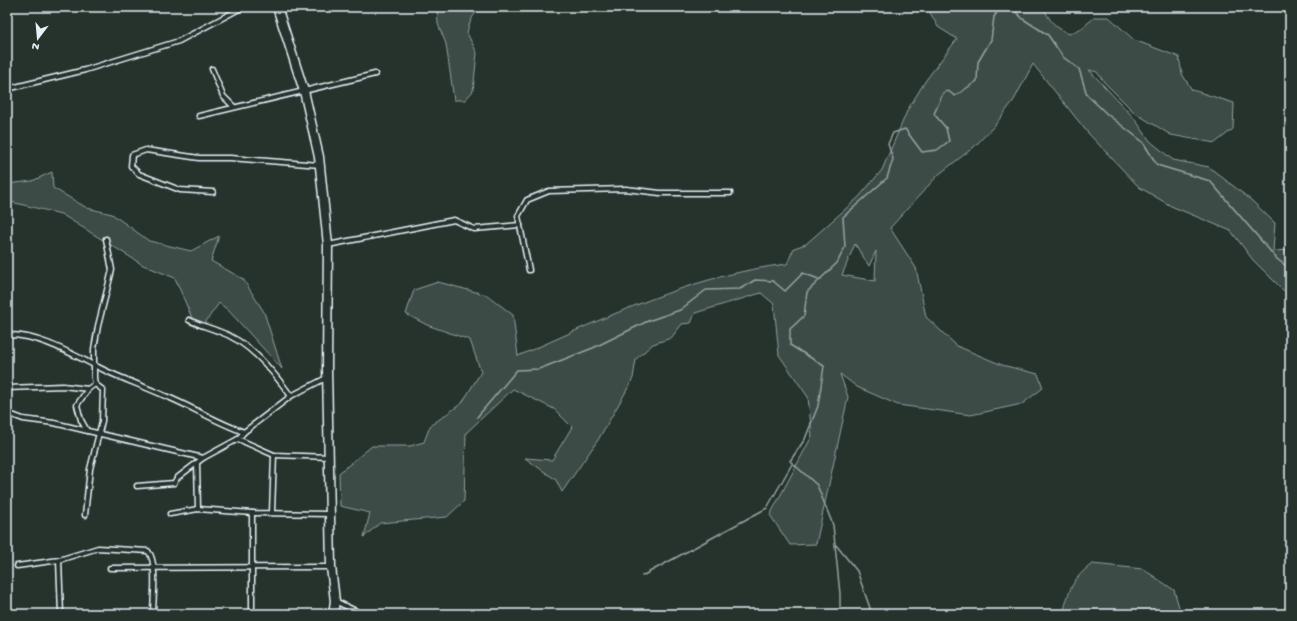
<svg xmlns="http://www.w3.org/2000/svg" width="1297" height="621" font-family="'Gochi Hand',sans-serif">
	<rect width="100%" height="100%" fill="#26332d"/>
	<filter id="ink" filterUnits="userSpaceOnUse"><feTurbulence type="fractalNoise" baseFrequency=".025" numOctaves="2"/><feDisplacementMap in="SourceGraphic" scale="8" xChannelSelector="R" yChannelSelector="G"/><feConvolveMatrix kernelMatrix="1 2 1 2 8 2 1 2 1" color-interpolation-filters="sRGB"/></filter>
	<g filter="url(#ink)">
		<g fill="#3e4b47" stroke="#939ea0" fill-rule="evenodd">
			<path d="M437,7h45c-9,6 -13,16 -15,26l10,20 -4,38 -8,9h-11l-8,-56 -8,-20z"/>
			<path d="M927,7h117c4,13 12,21 25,27l13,-6 13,-11h14l25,23 45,17 3,17 10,16 42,13 -1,26 -18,14 -44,-8 -36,-22 -31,-31 -7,-10 -8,-2 45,48 16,23 23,19 36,7 42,33 24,23 -2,28 17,-1v47l-37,-37 -22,-29 -60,-25 -32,-19 -51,-54 -55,-69 -19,36 -19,25 -21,22 -36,28 -48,53 26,40 10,49 31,29 45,19 36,9 5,14 -21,16 -51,11 -73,-10 -41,-18 -17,-13 8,23 -32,147 -26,1 -20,-30 42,-79 -4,-39 -29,-42 -5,-51 -13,-11 -66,20 -4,10 -9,1 -11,14 -18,6 -17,15 -3,19 -9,17 -26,45 -36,52 -6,-12 -31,-22 27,2 20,-33 -18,-18 -41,-20 -47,44 -2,68 -17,16 -67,6 -16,14 6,-24 -30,-7 -1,-33 33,-27h38l14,-4 6,-16 32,-23 19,-31 -11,-32 -43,-15 -21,-11 8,-24 24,-8 49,13 26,20 5,41c87,-38 174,-81 269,-92l7,-16 12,-4 53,-47 23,-27 26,-61 18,-29 31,-41 -19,-12zM855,244l14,22 7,-15 -1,30 -33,-6z"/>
			<polygon points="52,172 53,188 87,208 112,214 149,241 191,251 219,236 211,261 243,279 264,312 282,369 228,310 219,303 202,327 192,318 175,278 143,265 61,214 7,201 7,184 32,181"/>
			<path d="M1092,564l51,5 31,21 7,24h-118c6,-24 9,-35 29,-50z"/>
		</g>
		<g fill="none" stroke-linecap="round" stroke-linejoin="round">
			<g stroke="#98a3a5" stroke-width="1.5">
				<polyline points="1015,7 1014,10 1023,19 1048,35 1063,57 1079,69 1087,95 1107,114 1143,142 1157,165 1210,181 1277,259 1290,269"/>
				<polyline points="477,417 517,370 539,369 593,348 648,321 680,310 706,290 740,289 755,280 773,281 785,291 803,273 821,280"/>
				<polyline points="836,545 857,571 871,611 876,614"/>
				<polyline points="642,576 767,508 792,464"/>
				<polyline points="840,614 840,594 833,525 817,485 790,461 805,439 818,406 824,366 790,345 790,329 804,316 807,292 837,263 845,247 843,217 887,178 893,159 888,144 893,133 905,129 922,152 937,150 949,141 946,128 934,114 943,93 948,91 955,96 977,81 978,62 991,40 994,17 1000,7"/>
			</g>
			<g stroke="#e8f1f8" stroke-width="7">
				<g id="street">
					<polyline points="212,69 223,96 234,107"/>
					<polyline points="7,89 85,70 179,41 243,7"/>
					<polyline points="199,116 375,74"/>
					<polyline points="213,192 180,190 139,174 131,166 132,155 146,150 199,158 230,158 320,165"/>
					<polyline points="328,245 454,220 474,229 520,225"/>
					<polyline points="529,270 518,216 527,200 549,191 626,189 660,193 730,193"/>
					<path d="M189,320c10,5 19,7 29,11 31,10 54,39 73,65"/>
					<path d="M7,335c33,-1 68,21 97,35 19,9 39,16 59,25 28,11 52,27 81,37"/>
					<polyline points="7,388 63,386 88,389"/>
					<polyline points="7,413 23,419 54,423 203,458"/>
					<polyline points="87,431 81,420 77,405 88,389 95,384"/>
					<polyline points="238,439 274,455 330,457"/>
					<polyline points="197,463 198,509"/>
					<polyline points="137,486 174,483 177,478 203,458 238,439 244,432 291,396 328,377"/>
					<polyline points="272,512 274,455"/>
					<polyline points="170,514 198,509 252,513 331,514"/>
					<polyline points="85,515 90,469 102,421 103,390 95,384 94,378 94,349 98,326 112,270 106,239"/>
					<polyline points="59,560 61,614"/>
					<path d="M17,566l42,-6 39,-12 50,3c10,11 5,48 5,63"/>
					<polyline points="110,568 331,567"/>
					<polyline points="335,601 362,614"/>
					<polyline points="252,614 252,513"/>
				</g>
			</g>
			<g stroke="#e8f1f8" stroke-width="11">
				<polyline id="highway" points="277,7 304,91 319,157 328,245 327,369 331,567 335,601 333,614"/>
			</g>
			<use href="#street" stroke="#26332d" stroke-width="4"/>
			<use href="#highway" stroke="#26332d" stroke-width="8"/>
		</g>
	</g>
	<rect width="1297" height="621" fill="none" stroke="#26332d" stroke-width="24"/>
	<rect x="12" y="12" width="1273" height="597" fill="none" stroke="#e8f1f8" stroke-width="1.5" filter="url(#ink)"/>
	<g transform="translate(38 38) rotate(196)" stroke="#26332d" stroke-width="3" paint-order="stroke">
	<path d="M0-3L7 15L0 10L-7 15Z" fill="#e8f1f8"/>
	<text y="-6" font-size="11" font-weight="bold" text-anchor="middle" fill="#e8f1f8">N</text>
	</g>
</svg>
